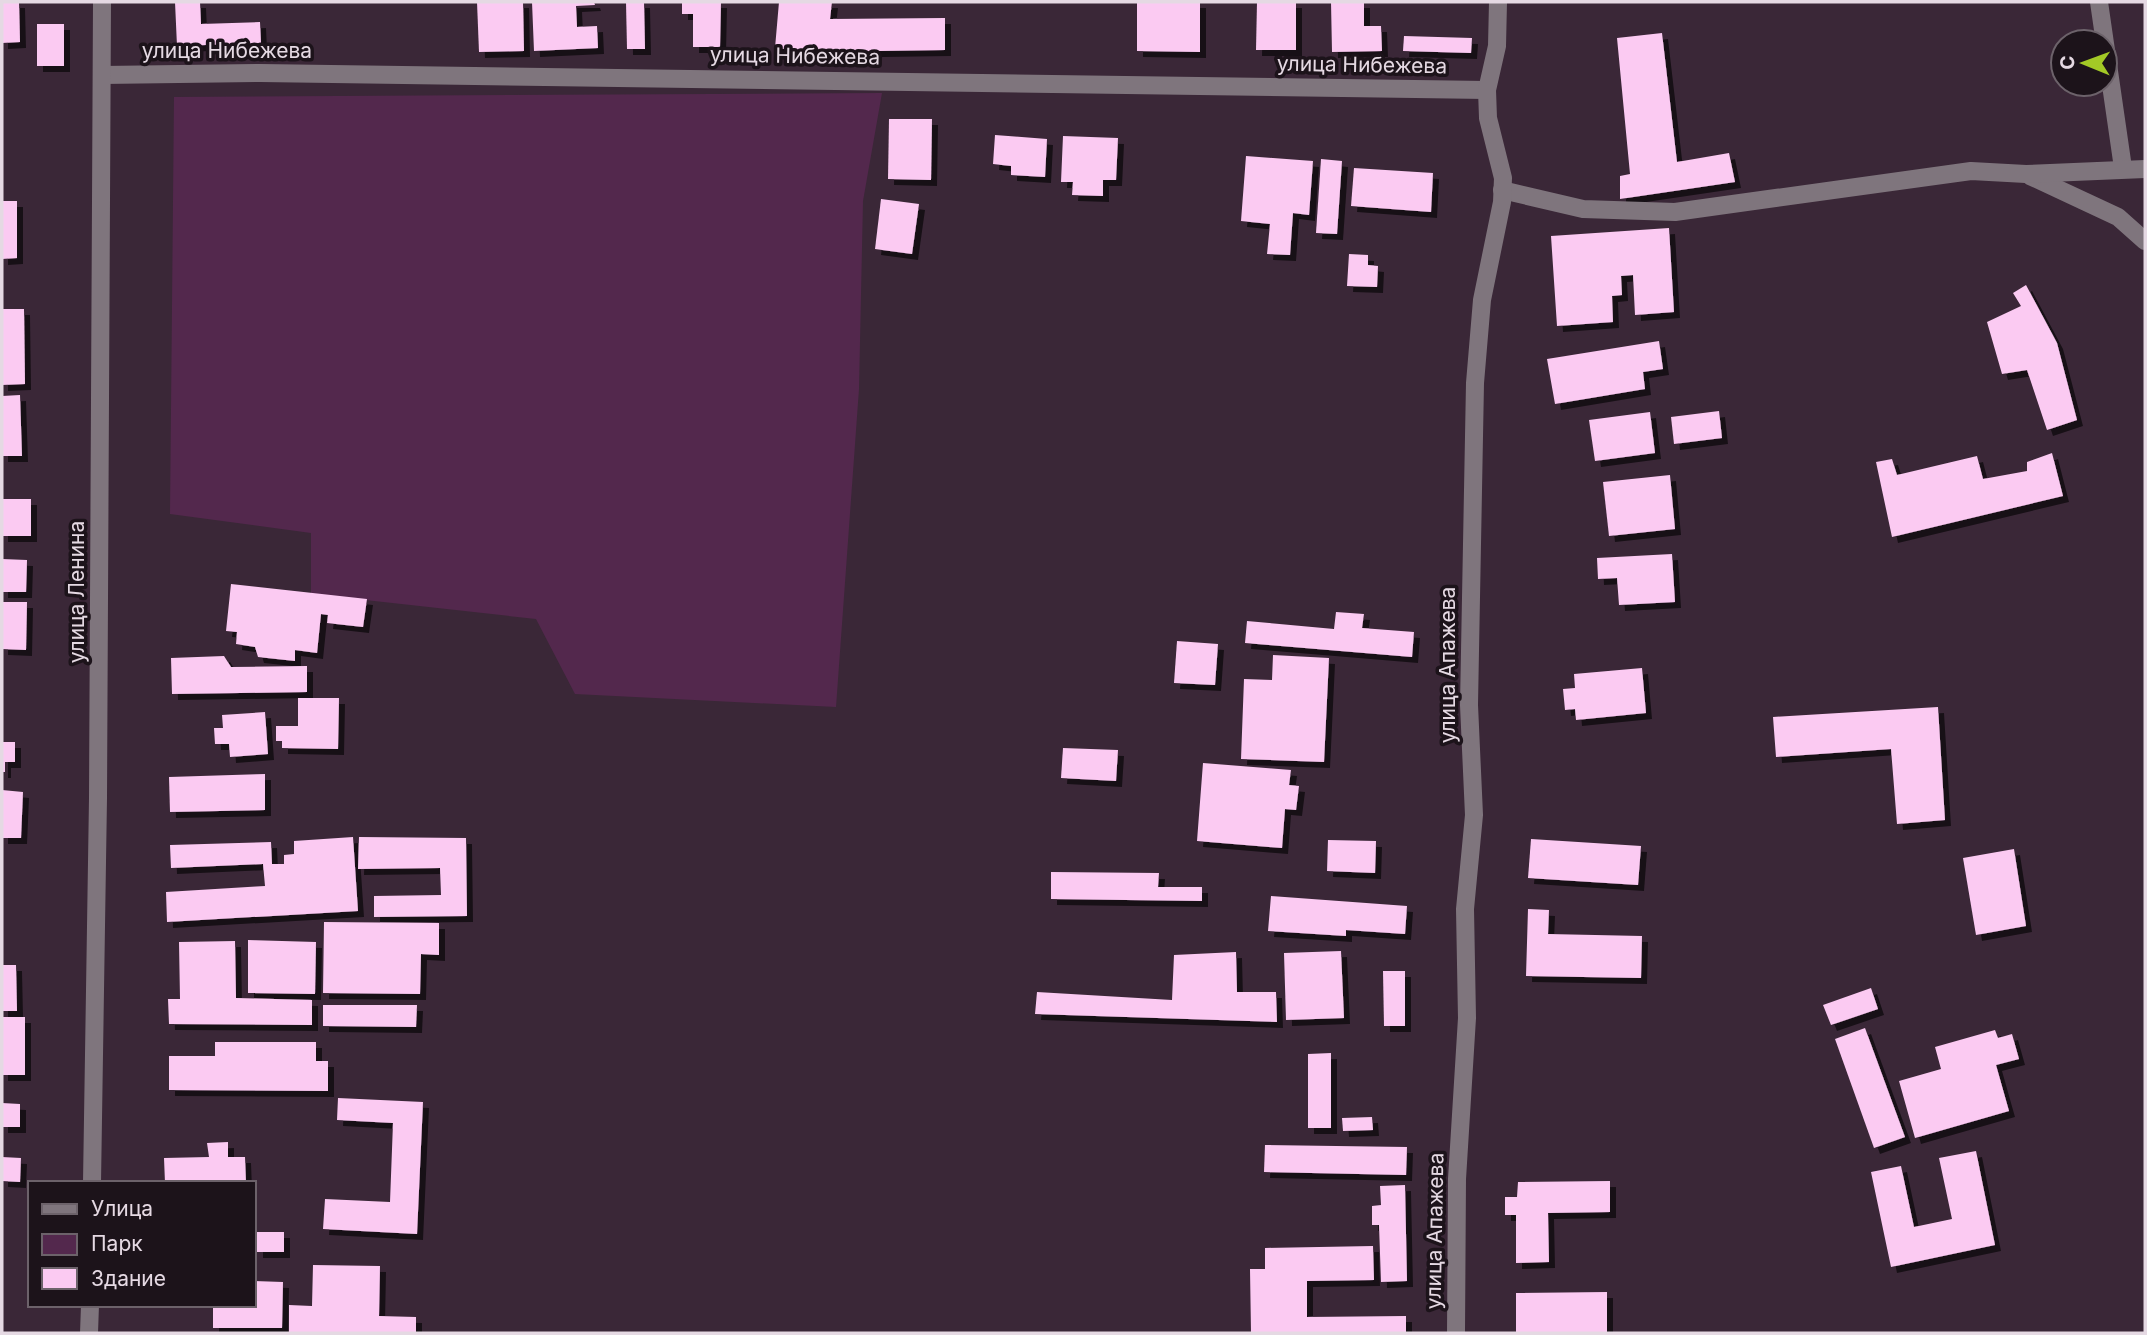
<svg xmlns="http://www.w3.org/2000/svg" width="2147" height="1335" font-family="Inter,sans-serif">
	<defs>
		<filter id="shadow"><feDropShadow dx="6" dy="6" stdDeviation="0" flood-color="#0009"/></filter>
	</defs>
	<rect width="100%" height="100%" fill="#3a2737"/>
	<polygon fill="#53284d" points="882,93 863,201 859,389 836,707 575,694 536,619 311,594 311,533 170,514 174,97"/>
	<g fill="#fbcaf2" filter="url(#shadow)">
		<polygon points="2,2 19,2 20,42 2,43"/>
		<polygon points="175,2 200,2 201,24 260,22 261,43 177,46"/>
		<polygon points="477,2 523,2 524,51 479,52"/>
		<polygon points="532,2 594,2 595,5 576,6 577,27 597,26 598,48 534,51"/>
		<polygon points="626,2 644,2 645,49 627,49"/>
		<polygon points="682,2 721,2 720,47 693,47 693,14 682,14"/>
		<polygon points="779,2 832,2 830,19 945,18 945,50 812,52 775,48"/>
		<polygon points="1137,2 1200,2 1200,52 1137,51"/>
		<polygon points="1257,2 1296,2 1296,50 1256,50"/>
		<polygon points="1331,2 1364,2 1364,26 1381,26 1382,51 1332,52"/>
		<rect x="37" y="24" width="27" height="42"/>
		<polygon points="1662,33 1677,162 1729,153 1735,182 1620,199 1620,176 1630,174 1617,38"/>
		<polygon points="1404,36 1472,38 1471,53 1403,51"/>
		<polygon points="889,119 932,119 931,180 888,179"/>
		<polygon points="995,135 1047,139 1045,177 1011,175 1011,166 993,164"/>
		<polygon points="1063,136 1118,138 1116,180 1103,180 1103,196 1072,195 1073,182 1061,182"/>
		<polygon points="1246,156 1313,161 1309,215 1293,213 1290,255 1267,254 1270,224 1241,221"/>
		<polygon points="1321,159 1342,161 1337,234 1316,233"/>
		<polygon points="1354,168 1433,173 1431,212 1351,206"/>
		<polygon points="881,199 919,204 912,254 875,249"/>
		<polygon points="2,201 17,201 17,258 2,259"/>
		<polygon points="1669,228 1674,312 1635,315 1633,275 1621,276 1622,295 1612,296 1613,322 1557,326 1551,236"/>
		<polygon points="1349,254 1368,255 1368,265 1378,266 1377,287 1347,286"/>
		<polygon points="2026,285 2057,343 2077,420 2047,430 2027,370 2002,374 1987,322 2021,306 2013,293"/>
		<polygon points="2,309 24,309 25,384 2,385"/>
		<polygon points="1659,341 1663,369 1643,372 1645,389 1555,404 1547,359"/>
		<polygon points="20,395 22,456 2,456 2,396"/>
		<polygon points="1719,411 1722,438 1674,444 1671,417"/>
		<polygon points="1650,412 1655,453 1595,461 1589,420"/>
		<polygon points="2052,453 2063,496 1892,537 1876,462 1892,459 1897,475 1977,456 1983,479 2027,471 2027,462"/>
		<polygon points="1670,475 1675,529 1609,536 1603,482"/>
		<rect x="2" y="499" width="29" height="37"/>
		<polygon points="1672,554 1675,602 1619,605 1617,578 1598,579 1597,558"/>
		<polygon points="2,559 27,560 26,592 2,592"/>
		<polygon points="231,584 367,599 363,627 327,623 328,615 321,614 317,653 295,650 295,661 258,657 255,647 236,644 237,632 226,631"/>
		<polygon points="2,602 27,602 26,650 2,649"/>
		<polygon points="1336,612 1364,614 1362,628 1414,632 1412,657 1245,643 1247,621 1334,629"/>
		<polygon points="1177,641 1218,644 1215,685 1174,683"/>
		<polygon points="1273,655 1329,658 1324,762 1241,759 1244,679 1272,680"/>
		<polygon points="224,656 231,667 307,666 307,692 172,694 171,658"/>
		<polygon points="1642,668 1646,713 1576,720 1575,709 1565,710 1563,689 1575,688 1574,674"/>
		<polygon points="298,698 339,698 338,749 282,748 282,741 276,741 276,726 298,726"/>
		<polygon points="1938,707 1945,820 1897,824 1891,749 1776,757 1773,717"/>
		<polygon points="265,712 268,754 230,757 229,744 215,744 214,728 223,728 222,715"/>
		<polygon points="2,742 15,742 15,762 5,762 5,772 2,772"/>
		<polygon points="1063,748 1118,750 1116,781 1061,778"/>
		<polygon points="1203,763 1291,770 1289,785 1299,786 1296,810 1285,809 1282,848 1197,841"/>
		<polygon points="265,774 265,810 170,812 169,777"/>
		<polygon points="2,790 23,792 21,838 2,838"/>
		<polygon points="353,837 358,911 167,922 166,892 265,886 263,864 171,868 170,845 271,842 272,864 284,864 284,855 294,854 294,841"/>
		<polygon points="359,837 466,838 467,916 374,917 374,896 441,895 440,868 358,869"/>
		<polygon points="1531,839 1641,846 1638,885 1528,878"/>
		<polygon points="1328,840 1376,841 1375,873 1327,871"/>
		<polygon points="2014,849 2026,926 1976,935 1963,858"/>
		<polygon points="1051,872 1159,873 1158,887 1202,887 1202,901 1051,899"/>
		<polygon points="1271,896 1407,906 1405,934 1346,930 1346,936 1268,931"/>
		<polygon points="1528,909 1549,910 1548,934 1642,936 1641,978 1526,976"/>
		<polygon points="324,922 439,923 439,955 421,954 420,994 323,993"/>
		<polygon points="248,940 316,942 315,994 248,993"/>
		<polygon points="235,941 236,998 312,1000 312,1025 169,1024 168,999 180,999 179,942"/>
		<polygon points="1341,951 1344,1018 1286,1020 1284,953"/>
		<polygon points="1236,952 1237,992 1276,992 1277,1022 1035,1014 1037,992 1172,1000 1174,955"/>
		<polygon points="2,965 16,965 17,1011 2,1011"/>
		<polygon points="1383,971 1405,971 1405,1026 1384,1026"/>
		<polygon points="1871,988 1878,1009 1831,1025 1823,1005"/>
		<polygon points="323,1005 417,1005 416,1027 323,1026"/>
		<rect x="2" y="1017" width="23" height="58"/>
		<polygon points="1865,1028 1905,1137 1874,1148 1835,1039"/>
		<polygon points="1995,1030 1998,1038 2012,1034 2019,1059 1996,1065 2009,1111 1915,1138 1899,1081 1941,1069 1935,1047"/>
		<polygon points="215,1042 316,1042 316,1061 328,1061 328,1091 169,1090 169,1056 215,1056"/>
		<polygon points="1331,1053 1331,1128 1308,1128 1308,1054"/>
		<polygon points="338,1098 423,1102 417,1234 323,1229 325,1199 390,1202 393,1123 337,1120"/>
		<polygon points="2,1103 20,1104 20,1127 2,1127"/>
		<polygon points="1372,1117 1373,1130 1343,1131 1342,1118"/>
		<polygon points="228,1142 228,1157 245,1157 246,1183 165,1183 164,1158 209,1157 207,1143"/>
		<polygon points="1265,1145 1407,1147 1406,1175 1264,1172"/>
		<polygon points="1976,1151 1995,1245 1891,1267 1871,1172 1901,1166 1914,1227 1952,1219 1939,1158"/>
		<polygon points="2,1157 21,1158 20,1182 2,1181"/>
		<polygon points="1610,1181 1610,1212 1548,1213 1549,1262 1516,1263 1516,1215 1505,1215 1505,1197 1517,1197 1518,1182"/>
		<polygon points="1405,1185 1407,1281 1381,1282 1379,1225 1372,1225 1372,1206 1381,1205 1380,1186"/>
		<rect x="257" y="1232" width="27" height="20"/>
		<polygon points="1373,1246 1374,1280 1307,1281 1307,1317 1406,1316 1406,1333 1251,1333 1250,1269 1265,1269 1265,1248"/>
		<polygon points="313,1265 380,1266 379,1316 416,1317 416,1333 289,1333 289,1305 312,1306"/>
		<polygon points="254,1281 283,1282 282,1328 213,1328 213,1305 254,1305"/>
		<polygon points="1607,1292 1607,1333 1516,1333 1516,1293"/>
	</g>
	<g fill="none" stroke-linecap="round" stroke-linejoin="round">
		<g stroke="#7f757d" stroke-width="18">
			<polyline points="2099,2 2123,168"/>
			<polyline points="102,75 260,73 1487,90"/>
			<polyline points="2030,176 2118,217 2145,241"/>
			<polyline points="1502,190 1583,209 1675,212 1971,171 2026,174 2145,169"/>
			<polyline points="92,1183 98,798 102,2"/>
			<polyline points="89,1333 90,1305"/>
			<polyline points="1456,1333 1457,1179 1467,1018 1465,909 1474,815 1469,705 1475,383 1482,300 1502,202 1503,178 1488,118 1487,90 1497,46 1498,2"/>
		</g>
	</g>
	<g text-anchor="middle" stroke-width="7" stroke-linejoin="round" paint-order="stroke">
		<g font-size="21" fill="#e5d9e3" stroke="#1c131a">
			<text x="227" y="58">улица Нибежева</text>
			<text transform="translate(795 56) rotate(1)" y="7">улица Нибежева</text>
			<text transform="translate(1362 65) rotate(1)" y="7">улица Нибежева</text>
			<text transform="translate(77 592) rotate(-90)" y="7">улица Ленина</text>
			<text transform="translate(1448 665) rotate(-90)" y="7">улица Апажева</text>
			<text transform="translate(1435 1231) rotate(-89)" y="7">улица Апажева</text>
		</g>
	</g>
	<rect width="2147" height="1335" fill="none" stroke="#e5d9e3" stroke-width="7"/>
	<rect x="28" y="1181" width="228" height="126" fill="#1c131a" stroke="#6c626a" stroke-width="2"/>
	<rect x="42" y="1204" width="35" height="10" fill="#7f757d" stroke="#6c626a" stroke-width="2"/>
	<text x="91" y="1216" font-size="21" fill="#e5d9e3">Улица</text>
	<rect x="42" y="1234" width="35" height="21" fill="#53284d" stroke="#6c626a" stroke-width="2"/>
	<text x="91" y="1251" font-size="21" fill="#e5d9e3">Парк</text>
	<rect x="42" y="1268" width="35" height="21" fill="#fbcaf2" stroke="#6c626a" stroke-width="2"/>
	<text x="91" y="1286" font-size="21" fill="#e5d9e3">Здание</text>
	<g transform="translate(2084 63) rotate(271)"><circle r="33" fill="#1c131a" stroke="#6c626a" stroke-width="2"/>
	<path d="M0-5L12 26L0 18L-12 26Z" fill="#a3c926"/>
	<text y="-10" font-size="19" font-weight="bold" text-anchor="middle" fill="#e5d9e3">С</text>
	</g>
</svg>
